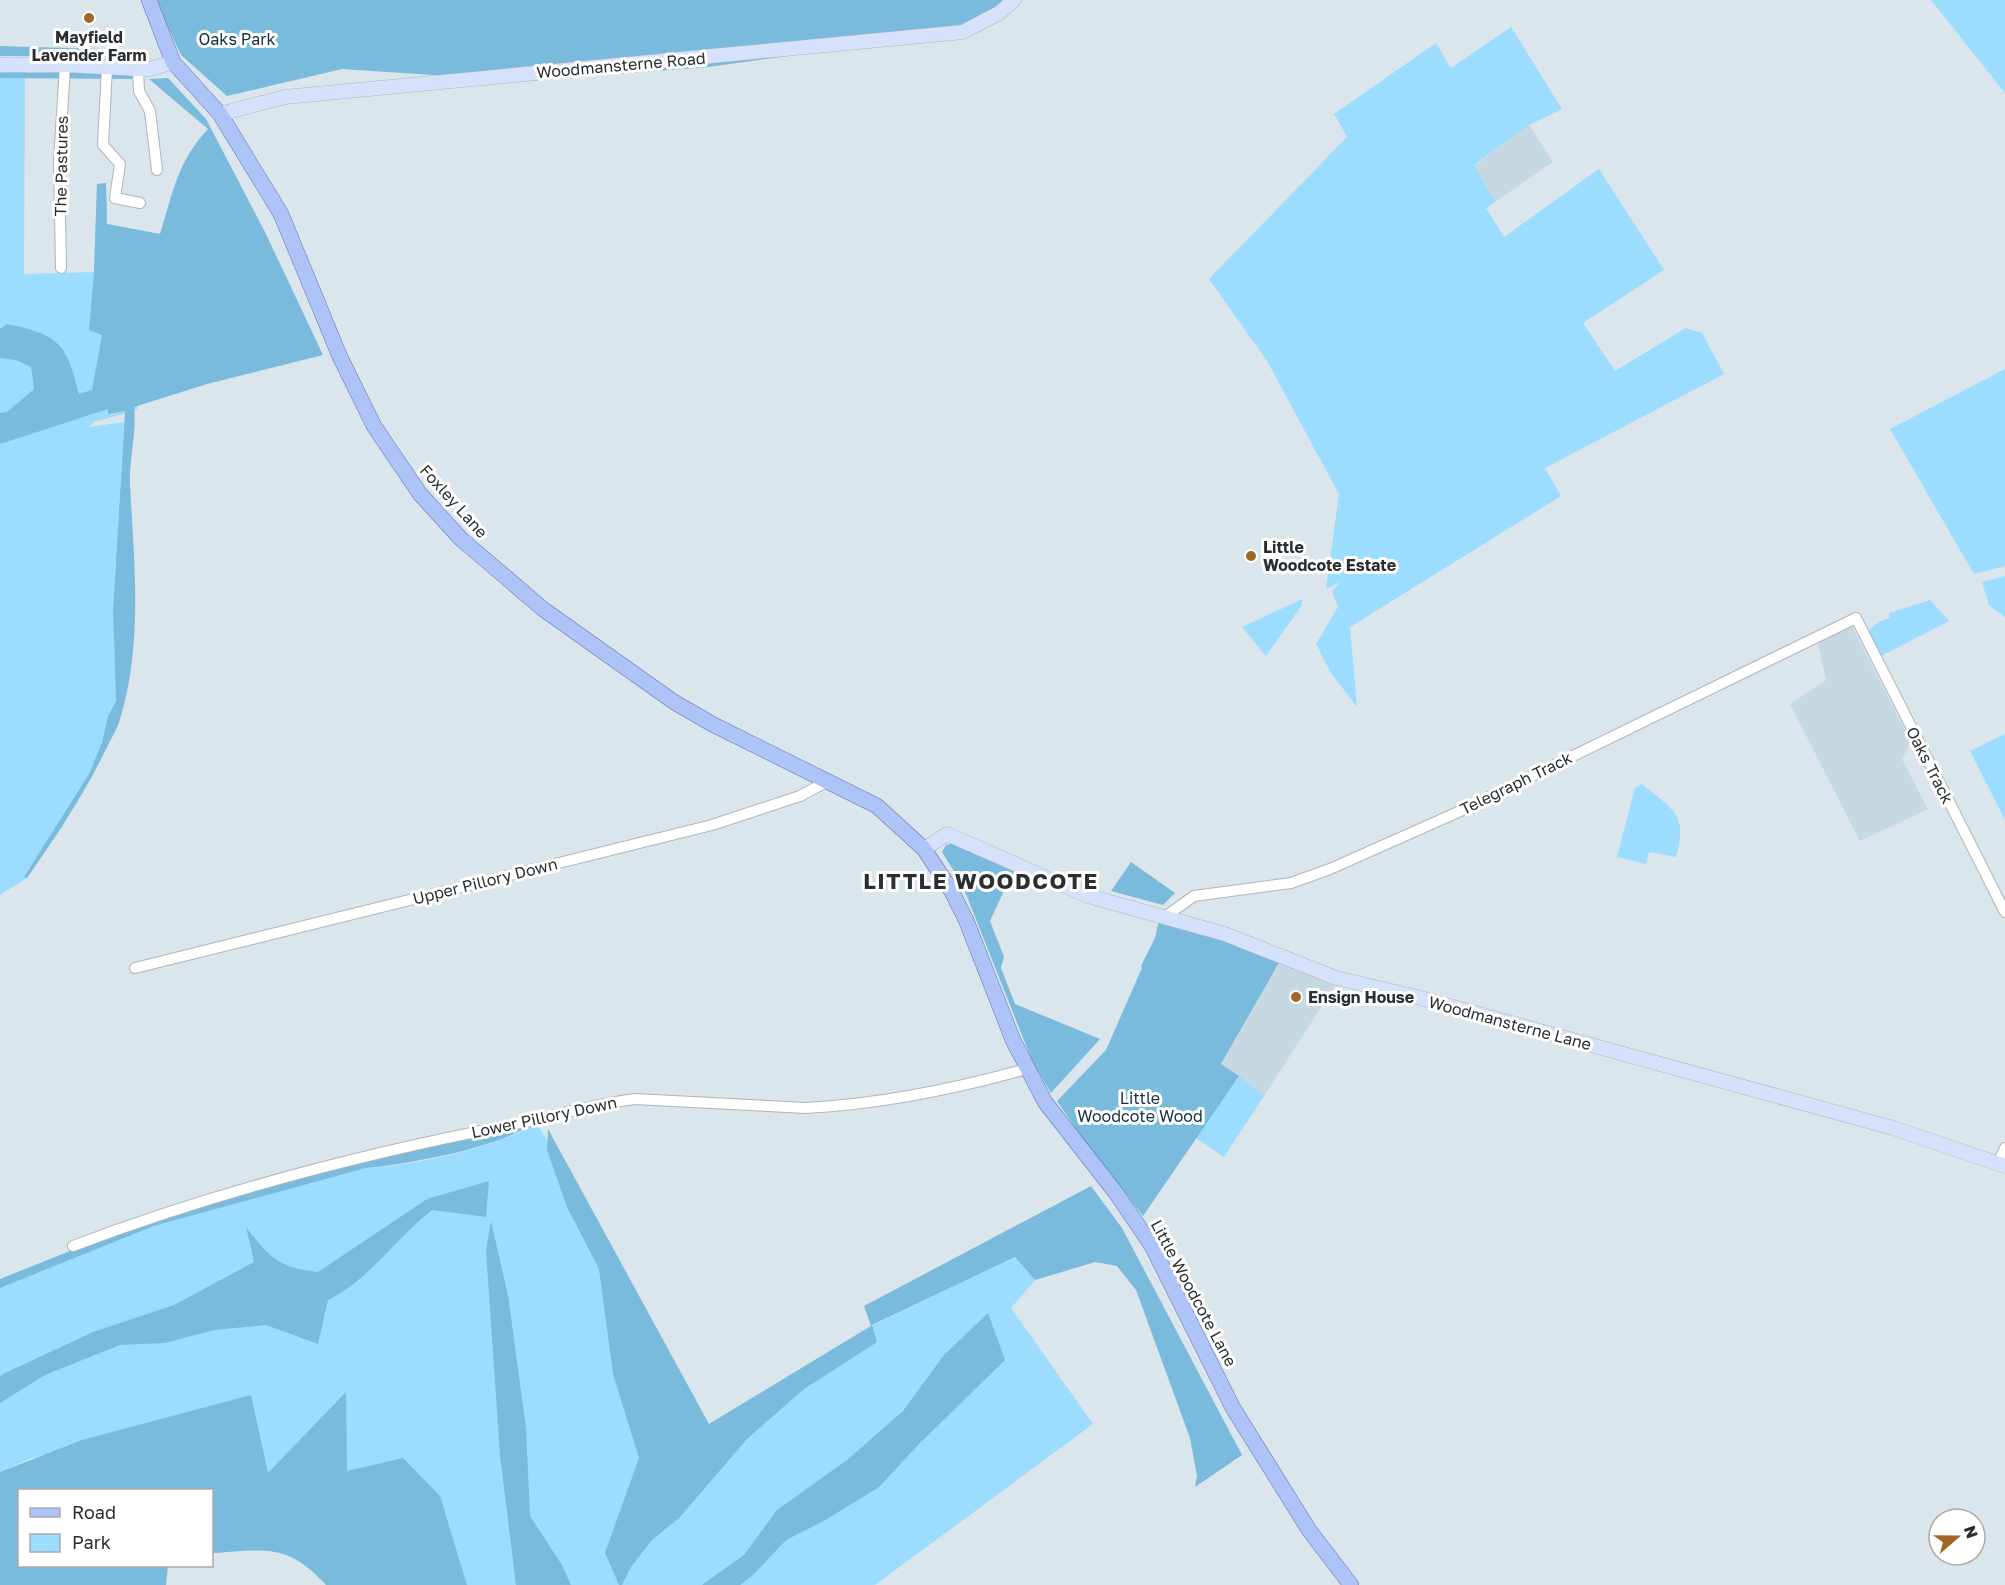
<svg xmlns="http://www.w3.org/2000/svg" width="2005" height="1585" font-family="'Golos Text',sans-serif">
	<rect width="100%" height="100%" fill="#dae5ec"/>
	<g fill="#c6d9e3">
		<polygon points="1529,125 1553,162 1495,202 1474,166"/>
		<polygon points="1851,625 1911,742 1902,759 1928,809 1860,841 1790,704 1826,680 1817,639"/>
		<polygon points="1280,961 1336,984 1264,1096 1221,1065"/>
	</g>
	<g fill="#9cdcfe">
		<polygon points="1931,0 2005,0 2005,93"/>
		<polygon points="1511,27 1562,109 1529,125 1474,165 1495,202 1486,208 1504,237 1599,169 1664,270 1583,323 1615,371 1686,328 1702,333 1724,374 1545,468 1561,496 1350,627 1357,707 1331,673 1316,644 1338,607 1332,592 1340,582 1326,589 1339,494 1267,361 1209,279 1347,137 1334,114 1436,43 1451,68"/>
		<polygon points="25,69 24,274 94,272 97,184 106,183 107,224 160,234 137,410 94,422 89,427 124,422 113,610 116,701 108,716 102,742 89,774 62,827 27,878 0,895 0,73"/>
		<polygon points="2005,369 2005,566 1974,574 1890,429"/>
		<polygon points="2005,576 2005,617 1989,605 1982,582"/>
		<polygon points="1302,599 1302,605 1266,656 1242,627"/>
		<polygon points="1930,600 1949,621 1879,657 1868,635 1871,628 1879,622 1890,618 1889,613"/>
		<polygon points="2005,734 2005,820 1970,751"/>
		<path d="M1642,784c32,27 46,30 34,73l-27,-5 -3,12 -29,-7 18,-69z"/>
		<polygon points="1239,1076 1264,1096 1224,1157 1196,1138"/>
		<path d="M537,1123l172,301 162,-98 144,-69 20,23 -24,28 82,116 -218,161h-513l-153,-171 -177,44 -32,14v-184l154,-62 212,-58c51,-4 107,-16 155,-36 5,-3 10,-7 16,-9z"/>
	</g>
	<g fill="#7abadc">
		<polygon points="155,0 1014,0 963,32 708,67 527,81 342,69 227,96 181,55"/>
		<polygon points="0,46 137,50 134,57 0,56"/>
		<polygon points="134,72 132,79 0,78 0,73"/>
		<path d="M168,78l38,41 59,113 58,123 -116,29 -73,23c3,26 -5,51 -4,77 4,77 13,157 -9,232 -3,12 -10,23 -15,33 -22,46 -50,87 -79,129l-3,-1 65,-103 13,-32 6,-26 8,-15 -3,-91 12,-199 -17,3v-5l-108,35v-31l7,-1 27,-23 -3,-22 -15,-7 -16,-2v-29l7,-5c52,11 59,18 72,70l13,-4 10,-55 -13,-5 5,-58 3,-88 9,-1 1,41 53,10c13,-41 17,-72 48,-105l-59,-50z"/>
		<polygon points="953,843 1032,878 1027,889 1008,882 990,921 1004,957 1001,968 1015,1004 1100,1039 1051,1093 1033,1063 962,884 942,852 946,845"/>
		<polygon points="1131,862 1175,893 1163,905 1111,891"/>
		<polygon points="1159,920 1172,922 1280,961 1221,1064 1239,1076 1143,1216 1083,1139 1057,1101 1106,1050 1142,968 1141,966 1155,938"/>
		<path d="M531,1125c-35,23 -122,39 -165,43l-212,58 -154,62v-9l140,-56 81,-25 192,-50z"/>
		<polygon points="548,1129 709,1424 871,1326 864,1306 1091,1186 1122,1228 1242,1455 1195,1487 1197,1476 1190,1438 1136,1290 1117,1266 1095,1262 1035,1280 1015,1257 872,1325 877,1342 804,1389 747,1439 679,1518 652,1540 631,1567 622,1585 619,1585 605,1553 639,1458 613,1374 599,1269 567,1207 547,1150"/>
		<path d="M489,1181l-3,36 -54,-7c-36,28 -64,71 -104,90l-10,44 -52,-19 -52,5 -49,13 -45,2 -75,30 -45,28v-27l3,-2 90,-42 81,-27 80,-43 -8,-35c24,31 32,40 72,45l109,-73z"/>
		<polygon points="491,1221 508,1295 526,1428 530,1516 562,1565 571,1585 516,1585 500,1455 486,1251"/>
		<polygon points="988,1313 1005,1360 919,1444 879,1487 822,1522 786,1540 752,1576 740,1585 702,1585 744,1555 777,1510 847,1460 903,1411 944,1355"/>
		<path d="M346,1392l1,79 56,-13 37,38 27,89h-141c-39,-43 -61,-35 -114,-32v-63h-192v76h148l-2,19h-166v-113l82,-32 169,-45 17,78z"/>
	</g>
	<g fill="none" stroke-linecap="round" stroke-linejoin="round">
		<g stroke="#acb6bc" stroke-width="12">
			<g id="street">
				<polyline points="107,67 103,145 120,164 115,198 140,203"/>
				<polyline points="138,69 139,91 150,111 157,170"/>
				<polyline points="61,268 59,162 65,65"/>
				<polyline points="1166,916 1194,896 1291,883 1330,869 1456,813 1856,618 2005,912"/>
				<polyline points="135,968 712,825 800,796 830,780"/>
				<polyline points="1998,1163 2005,1148"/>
				<path d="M73,1246c142,-54 289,-92 438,-121 41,-8 82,-21 124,-26l171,9c73,-4 149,-19 220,-39"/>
			</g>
		</g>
		<g stroke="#acb6bc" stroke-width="15">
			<g id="secondary">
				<polyline points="0,65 65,65 138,69 150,69 173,62"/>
				<polyline points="220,114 285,97 963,32 999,13 1014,0"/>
				<polyline points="924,849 947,834 1088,896 1225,934 1336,978 1417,997 1893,1128 2005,1166"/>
			</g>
		</g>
		<g stroke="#5d76b0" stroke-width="16">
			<polyline id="primary" points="149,0 173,62 220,114 281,214 340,357 374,426 420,494 461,539 543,609 674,702 712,724 877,806 924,849 951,890 966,920 1013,1040 1045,1102 1116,1193 1152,1246 1233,1408 1309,1530 1351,1585"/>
		</g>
		<use href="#street" stroke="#fff" stroke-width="10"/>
		<use href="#secondary" stroke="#d6e2fc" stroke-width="14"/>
		<use href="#primary" stroke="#aec4f8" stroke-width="15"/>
	</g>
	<g fill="#a06824" stroke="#fff" stroke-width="2">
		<circle cx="89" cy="18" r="6"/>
		<circle cx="1251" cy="556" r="6"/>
		<circle cx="1296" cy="997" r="6"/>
	</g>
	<g text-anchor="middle" stroke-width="6" stroke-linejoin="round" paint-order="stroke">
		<g font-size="16" font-weight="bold" fill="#2a2e31" stroke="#fff" text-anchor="start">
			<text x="89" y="43" text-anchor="middle">Mayfield<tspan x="89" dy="18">Lavender Farm</tspan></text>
			<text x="1263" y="553">Little<tspan x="1263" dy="18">Woodcote Estate</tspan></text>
			<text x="1308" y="1003">Ensign House</text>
		</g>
		<g font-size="16" fill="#12303f" stroke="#fff">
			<text x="237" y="45">Oaks Park</text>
			<text x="1140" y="1104">Little<tspan x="1140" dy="18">Woodcote Wood</tspan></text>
		</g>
		<g font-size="16" fill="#2a2e31" stroke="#fff">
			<text transform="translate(621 65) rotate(-5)" y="6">Woodmansterne Road</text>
			<text transform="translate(61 166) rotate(-89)" y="6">The Pastures</text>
			<text transform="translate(454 501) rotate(48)" y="6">Foxley Lane</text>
			<text transform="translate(1930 765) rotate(63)" y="6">Oaks Track</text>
			<text transform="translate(1516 783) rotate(-26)" y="6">Telegraph Track</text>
			<text transform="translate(485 881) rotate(-14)" y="6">Upper Pillory Down</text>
			<text transform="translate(1510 1023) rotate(15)" y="6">Woodmansterne Lane</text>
			<text transform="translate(544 1117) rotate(-12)" y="6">Lower Pillory Down</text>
			<text transform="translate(1194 1293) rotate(62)" y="6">Little Woodcote Lane</text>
		</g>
		<g font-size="22" font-weight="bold" letter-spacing="1.5" fill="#2a2e31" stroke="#fff">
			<text x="981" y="889">LITTLE WOODCOTE</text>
		</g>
	</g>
	<rect x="18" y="1489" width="195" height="78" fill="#ffffff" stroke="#aaabad" stroke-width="1.5"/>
	<rect x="30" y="1508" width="30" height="9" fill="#aec4f8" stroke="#aaabad" stroke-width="1.5"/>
	<text x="72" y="1519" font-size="18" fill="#2a2e31">Road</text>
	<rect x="30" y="1534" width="30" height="18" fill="#9cdcfe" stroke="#aaabad" stroke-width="1.5"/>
	<text x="72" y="1549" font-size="18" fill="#2a2e31">Park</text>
	<g transform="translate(1957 1537) rotate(70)"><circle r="28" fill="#ffffff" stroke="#aaabad" stroke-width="1.5"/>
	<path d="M0-4.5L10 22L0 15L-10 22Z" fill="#a06824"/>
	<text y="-9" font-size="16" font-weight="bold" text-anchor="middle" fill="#2a2e31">N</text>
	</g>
</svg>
